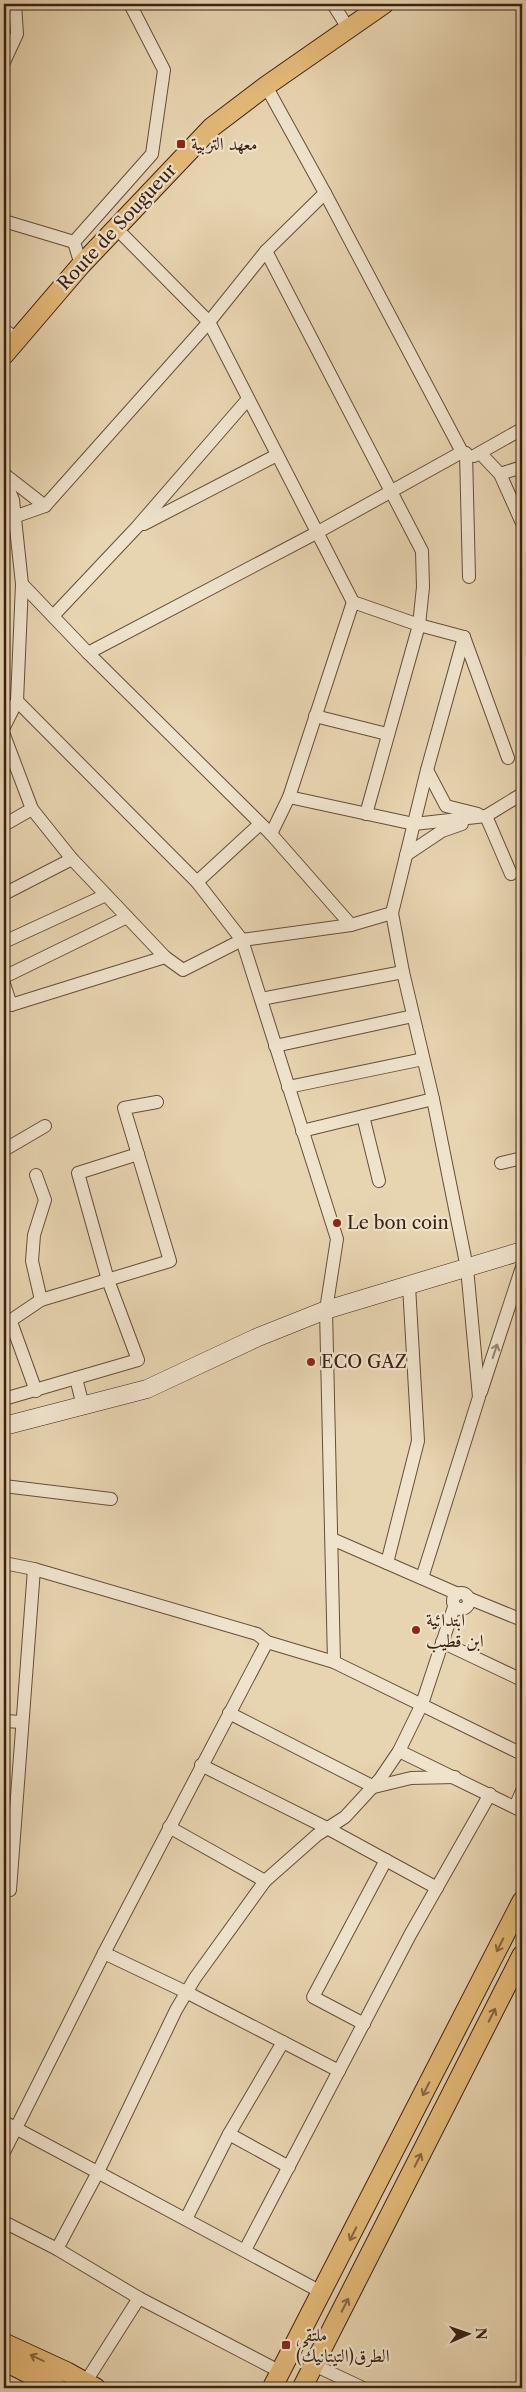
<svg xmlns="http://www.w3.org/2000/svg" width="526" height="2392" font-family="'Libre Caslon Text',Amiri,serif">
	<rect width="100%" height="100%" fill="#e7d4b0"/>
	<filter id="stains"><feTurbulence type="fractalNoise" baseFrequency=".004" numOctaves="4"/><feColorMatrix values="0 0 0 0 .2 0 0 0 0 .09 0 0 0 0 .02 0 0 0 .5 -.17"/></filter>
	<radialGradient id="worn" r=".72"><stop offset=".6" stop-color="#630" stop-opacity="0"/><stop offset="1" stop-color="#630" stop-opacity=".3"/></radialGradient>
	<g fill="none" stroke-linecap="round" stroke-linejoin="round">
		<g stroke="#674e3c" stroke-width="14">
			<g id="minor">
				<polyline points="333,4 348,28"/>
				<polyline points="4,62 17,34 15,4"/>
				<polyline points="4,221 74,242"/>
				<polyline points="116,228 209,322 353,602 419,625 464,637"/>
				<polyline points="266,251 422,551 423,587 419,625 366,814"/>
				<polyline points="81,265 74,242 152,154 164,70 130,4"/>
				<polyline points="4,330 16,338"/>
				<polyline points="466,453 469,577"/>
				<polyline points="480,453 500,474 522,523"/>
				<polyline points="474,456 522,429"/>
				<polyline points="4,474 45,506"/>
				<polyline points="500,474 522,467"/>
				<polyline points="4,478 13,500 22,584 17,701 4,727"/>
				<polyline points="4,517 14,517 45,506 209,322 266,251 325,193"/>
				<polyline points="144,524 277,455"/>
				<polyline points="22,584 88,653 271,834 351,925"/>
				<polyline points="53,616 137,527 248,399"/>
				<polyline points="464,637 508,758"/>
				<polyline points="88,653 318,532 462,452 325,193 266,86"/>
				<polyline points="17,701 197,882 242,940 337,1239 326,1310 334,1662"/>
				<polyline points="315,716 387,734"/>
				<polyline points="4,735 32,809 72,859 165,957"/>
				<polyline points="427,770 446,806 478,814"/>
				<polyline points="289,797 414,824 486,816 522,794"/>
				<polyline points="486,816 511,874"/>
				<polyline points="4,825 32,809"/>
				<polyline points="271,834 289,797 353,602"/>
				<polyline points="406,855 442,831 462,824"/>
				<polyline points="197,882 260,824"/>
				<polyline points="4,894 72,859"/>
				<polyline points="4,942 106,895"/>
				<polyline points="4,977 127,917"/>
				<polyline points="4,984 11,1005"/>
				<polyline points="261,999 403,972"/>
				<polyline points="4,1005 11,1005 165,957 183,970 242,940 351,925 392,913"/>
				<polyline points="275,1046 413,1016"/>
				<polyline points="288,1087 423,1059"/>
				<polyline points="363,1116 379,1181"/>
				<polyline points="302,1131 433,1099"/>
				<polyline points="4,1150 45,1126"/>
				<polyline points="501,1163 522,1158"/>
				<polyline points="36,1175 45,1200 34,1235 32,1261 41,1300"/>
				<polyline points="11,1322 36,1391"/>
				<polyline points="4,1325 41,1300 170,1261 124,1108 157,1102"/>
				<polyline points="76,1378 83,1406"/>
				<polyline points="481,1392 522,1267"/>
				<polyline points="4,1399 138,1360 108,1280 78,1173 138,1154"/>
				<polyline points="4,1486 111,1499"/>
				<polyline points="332,1539 458,1594"/>
				<polyline points="4,1563 34,1569 257,1634 267,1642 334,1662 522,1754"/>
				<polyline points="387,1563 418,1441 409,1286"/>
				<polyline points="422,1578 479,1397 467,1268 433,1099 403,972 392,913 427,770 464,637"/>
				<circle cx="461" cy="1601" r="8"/>
				<polyline points="468,1598 522,1620"/>
				<polyline points="442,1642 522,1680"/>
				<polyline points="229,1713 374,1787 411,1778 455,1777"/>
				<polyline points="4,1721 22,1722"/>
				<polyline points="399,1751 522,1811"/>
				<polyline points="201,1765 327,1828 437,1888"/>
				<polyline points="515,1807 522,1791"/>
				<polyline points="169,1827 265,1881"/>
				<polyline points="4,1889 10,1890 34,1569"/>
				<polyline points="104,1953 186,1992 339,2071"/>
				<polyline points="364,2024 313,1997 386,1860"/>
				<polyline points="4,2122 323,2293"/>
				<polyline points="229,2134 289,2167"/>
				<polyline points="4,2152 104,1953 267,1642"/>
				<polyline points="186,2219 229,2134 283,2042"/>
				<polyline points="4,2222 57,2249 139,2298 281,2372"/>
				<polyline points="57,2249 98,2172 176,2010 195,1978 265,1881 317,1835 345,1817 380,1779 399,1751 422,1704 454,1607"/>
				<polyline points="245,2250 410,1935 490,1794"/>
				<polyline points="314,2365 363,2388"/>
				<polyline points="85,2383 139,2298"/>
			</g>
		</g>
		<g stroke="#3c2115" stroke-width="19">
			<polyline id="secondary" points="4,1426 147,1389 256,1338 326,1310 522,1251"/>
		</g>
		<g stroke="#3c2115" stroke-width="21">
			<g id="primary">
				<polyline points="4,355 81,265 212,127 266,86 384,4"/>
				<polyline points="4,2343 67,2372 96,2388"/>
				<polyline points="4,2361 57,2388"/>
				<polyline points="272,2388 522,1901"/>
				<polyline points="302,2388 522,1955"/>
			</g>
		</g>
		<use href="#minor" stroke="#efe3cc" stroke-width="12"/>
		<use href="#secondary" stroke="#efe3cc" stroke-width="18"/>
		<use href="#primary" stroke="#e4ba78" stroke-width="19"/>
	</g>
	<defs><path id="oneway-shaft" d="M-6 0H5M1.5-3L5.5 0L1.5 3" fill="none" stroke-width="1.6" stroke-linecap="round" stroke-linejoin="round" transform="scale(1.25)"/></defs>
	<use stroke="#968270" href="#oneway-shaft" transform="translate(495 1351) rotate(-72)"/>
	<g stroke="#886642">
		<use href="#oneway-shaft" transform="translate(500 1945) rotate(117)"/>
		<use href="#oneway-shaft" transform="translate(492 2015) rotate(-63)"/>
		<use href="#oneway-shaft" transform="translate(426 2089) rotate(117)"/>
		<use href="#oneway-shaft" transform="translate(418 2160) rotate(-63)"/>
		<use href="#oneway-shaft" transform="translate(353 2234) rotate(117)"/>
		<use href="#oneway-shaft" transform="translate(345 2305) rotate(-63)"/>
		<use href="#oneway-shaft" transform="translate(37 2358) rotate(-155)"/>
	</g>
	<g fill="#8f2418" stroke="#efe3cc" stroke-width="2">
		<rect x="176" y="139" width="10" height="10" rx="2.5"/>
		<circle cx="337" cy="1223" r="5"/>
		<circle cx="311" cy="1362" r="5"/>
		<circle cx="416" cy="1630" r="5"/>
		<rect x="281" y="2340" width="10" height="10" rx="2.5"/>
	</g>
	<g text-anchor="middle" stroke-width="4.5" stroke-linejoin="round" paint-order="stroke">
		<g font-size="18" fill="#3c2115" stroke="#efe3cc" text-anchor="start">
			<text x="191" y="150">معهد التربية</text>
			<text x="347" y="1229">Le bon coin</text>
			<text x="321" y="1368">ECO GAZ</text>
			<text x="426" y="1626">ابتدائية<tspan x="426" dy="21">ابن قطيب</tspan></text>
			<text x="296" y="2341">ملتقى<tspan x="296" dy="21">الطرق(التيتانيك)</tspan></text>
		</g>
		<g font-size="18" fill="#3c2115" stroke="#efe3cc">
			<text transform="translate(117 227) rotate(-47)" y="6">Route de Sougueur</text>
		</g>
	</g>
	<rect width="526" height="2392" fill="none" stroke="#e7d4b0" stroke-width="20"/>
	<rect x="5" y="5" width="516" height="2382" fill="none" stroke="#3c2115" stroke-width="2.5"/>
	<rect x="10" y="10" width="506" height="2372" fill="none" stroke="#3c2115"/>
	<g transform="translate(468 2334) rotate(88)" stroke="#efe3cc" stroke-width="4" paint-order="stroke">
	<path d="M0-4L9 19L0 12L-9 19Z" fill="#3c2115"/>
	<text y="-8" font-size="14" font-weight="bold" text-anchor="middle" fill="#3c2115">N</text>
	</g>
	<rect width="100%" height="100%" filter="url(#stains)"/>
	<rect width="100%" height="100%" fill="url(#worn)"/>
</svg>
